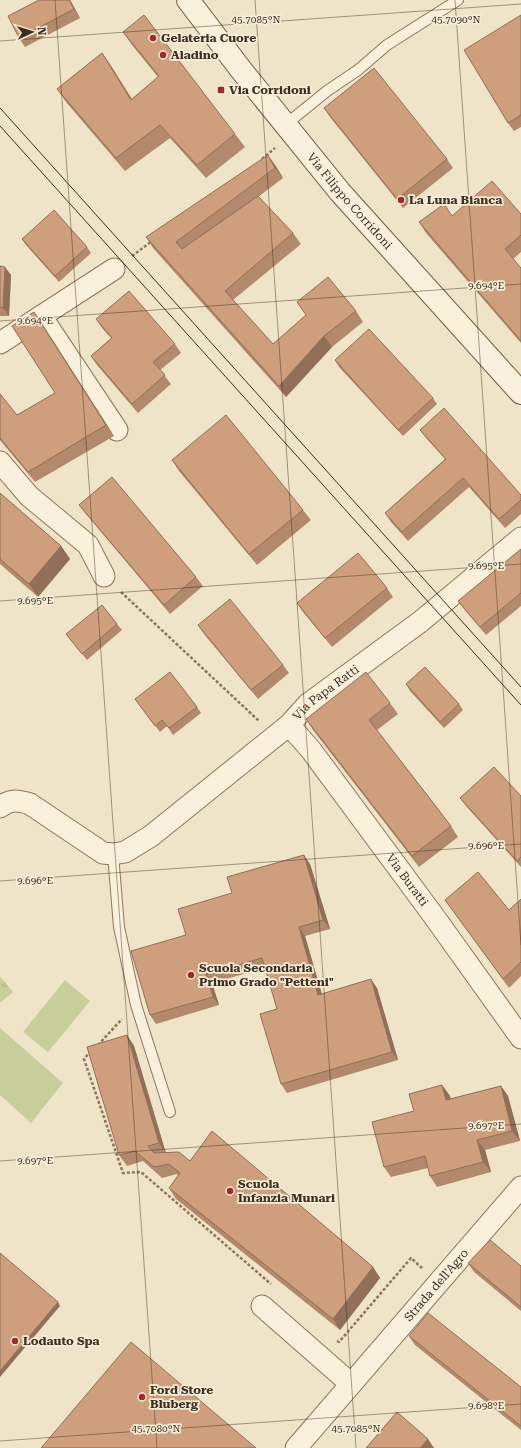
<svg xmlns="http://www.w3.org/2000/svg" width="521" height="1448" font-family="'Roboto Serif',serif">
	<defs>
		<pattern id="park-tufts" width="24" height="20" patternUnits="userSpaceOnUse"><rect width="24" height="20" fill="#c9cf9b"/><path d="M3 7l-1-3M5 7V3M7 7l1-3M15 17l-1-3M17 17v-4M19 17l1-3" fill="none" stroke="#aeb285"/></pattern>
	</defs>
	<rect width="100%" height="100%" fill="#f0e4c8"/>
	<g fill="#c9cf9b">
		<polygon points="65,980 90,1001 48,1052 23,1032"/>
		<polygon points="0,1028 63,1083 31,1123 0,1095"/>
	</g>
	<polygon fill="url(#park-tufts)" points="0,976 13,992 0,1003"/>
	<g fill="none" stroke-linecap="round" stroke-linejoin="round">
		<g stroke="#8d765c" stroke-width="12">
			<g id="lane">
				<polyline points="285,125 327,91 358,70 387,45 458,0"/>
				<polyline points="113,854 119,927 136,1005 170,1112"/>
			</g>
		</g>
		<g stroke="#8d765c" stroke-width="23">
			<g id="street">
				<polyline points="41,316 117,430"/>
				<polyline points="0,343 114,269"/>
				<polyline points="0,462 29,496 88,545 104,576"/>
				<path id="s1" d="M289,725l22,25 122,165 88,123"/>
				<path id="s2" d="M0,807c10,-8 18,-7 30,-3l73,49 10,1 12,-2 26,-16 138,-111 19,-21 112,-82 101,-84"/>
				<polyline points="262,1306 351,1384"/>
				<path id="s3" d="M296,1448l225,-261"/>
			</g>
		</g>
		<g stroke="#6f573f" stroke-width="24">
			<g id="secondary">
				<path id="s4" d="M188,0l54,71 98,121 181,201"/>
			</g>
		</g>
		<g stroke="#8d765c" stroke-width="2.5" stroke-dasharray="3 2" stroke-linecap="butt">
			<polyline points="262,159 275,148"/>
			<polyline points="132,256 152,241"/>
			<polyline points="121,592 259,721"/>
			<polyline points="98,1045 122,1019"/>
			<polyline points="91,1051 84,1059 123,1173 141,1172 271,1284"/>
			<polyline points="337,1341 339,1342 411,1258 422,1268"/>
		</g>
		<use href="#lane" stroke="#faf1dc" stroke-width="10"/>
		<use href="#street" stroke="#faf1dc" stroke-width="21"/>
		<use href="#secondary" stroke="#faf1dc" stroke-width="22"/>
		<g stroke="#3d2e20" stroke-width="1">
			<polyline points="0,108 521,687"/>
			<polyline points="0,126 521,705"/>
		</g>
	</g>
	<g fill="#b2896c">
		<polygon points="70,0 80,18 25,47 19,38"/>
		<polygon points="521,15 521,127 514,131 508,123"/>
		<polygon points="123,32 235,134 245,147 206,178 170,138 125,171 66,102 57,89 102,53 111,66 132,99 158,77 132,45"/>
		<polygon points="324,108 447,159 453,168 403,208 330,117"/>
		<polygon points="275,165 283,178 258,197 293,233 301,244 233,300 273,344 356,311 363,322 332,347 286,397 153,248 146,237"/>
		<polygon points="521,214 521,252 513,259 521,268 521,343 426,233 419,222 452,216"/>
		<polygon points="22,239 87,247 91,253 59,282 26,245"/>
		<polygon points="0,266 11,275 9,316 0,316"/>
		<polygon points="96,319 175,344 181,353 160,370 171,384 138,413 97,365 91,356 111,338 102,328"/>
		<polygon points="41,322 114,436 35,482 0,440 0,394 17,415 55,393"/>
		<polygon points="335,360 433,398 437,404 403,436 339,367"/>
		<polygon points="420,430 521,495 521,514 505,528 469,487 408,541 391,522 385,513 445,459 426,438"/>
		<polygon points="172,460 303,510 311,520 257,565 179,471"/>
		<polygon points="0,493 61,546 70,559 38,597 0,564"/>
		<polygon points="79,505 196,577 203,586 170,614 86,514"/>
		<polygon points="521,549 521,606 486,635 464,609 458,601"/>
		<polygon points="387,588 393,597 332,647 303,612 297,603"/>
		<polygon points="117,624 122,630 87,660 66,634"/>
		<polygon points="198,625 283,665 289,673 258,699 204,634"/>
		<polygon points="406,684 459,704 463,710 444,728 410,691"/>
		<polygon points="135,699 197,707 201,713 173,735 167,726 160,732"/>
		<polygon points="390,703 398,714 377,730 451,826 458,837 419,867 313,730 306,719"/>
		<polygon points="521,796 521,867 466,806 460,798"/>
		<polygon points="310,864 330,929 305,936 322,994 377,988 398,1060 287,1093 281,1084 277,1009 265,968 212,983 219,1005 156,1024 150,1015 186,935 232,893"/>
		<polygon points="521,899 521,976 509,988 445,900 509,910"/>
		<polygon points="127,1035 134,1046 166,1153 190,1161 373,1267 380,1278 340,1330 176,1199 169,1188 178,1175 177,1174 162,1178 143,1161 127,1166 119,1155"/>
		<polygon points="442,1085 450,1096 450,1099 501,1086 508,1096 520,1141 485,1150 491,1172 437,1187 430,1176 428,1168 391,1177 384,1167 414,1111"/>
		<polygon points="468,1263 521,1266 521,1311 474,1272"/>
		<polygon points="409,1336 521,1387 521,1430 415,1345"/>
	</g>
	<g fill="#916f58">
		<polygon points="69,0 70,0 80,18 74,9"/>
		<polygon points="102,53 111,66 140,113 131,100"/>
		<polygon points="268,155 275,165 283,178 275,168"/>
		<polygon points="5,267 11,275 9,316 3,308"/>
		<polygon points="34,312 41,322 114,436 106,425"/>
		<polygon points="324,336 332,347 286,397 279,386"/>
		<polygon points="61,546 70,559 38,597 29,584"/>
		<polygon points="304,855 310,864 330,929 323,920"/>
		<polygon points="299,927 305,936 324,1003 318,995"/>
		<polygon points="206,974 212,983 219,1005 213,997"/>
		<polygon points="371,979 377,988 398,1060 392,1052"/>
		<polygon points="127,1035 134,1046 166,1154 159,1143"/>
		<polygon points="442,1085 450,1096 454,1111 446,1100"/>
		<polygon points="501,1086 508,1096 520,1141 512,1131"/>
		<polygon points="477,1140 485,1150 491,1172 483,1162"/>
		<polygon points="373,1267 380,1278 340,1330 333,1319"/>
		<polygon points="58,1302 60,1306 0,1377 0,1371"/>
		<polygon points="428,1439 434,1448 420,1448"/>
	</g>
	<g fill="#cf9f7d" stroke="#916f58">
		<polygon points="39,0 69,0 74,9 19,38 8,16"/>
		<polygon points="144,15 235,134 197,165 160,125 116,158 57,89 102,53 131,100 159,76 123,32"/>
		<polygon points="521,15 521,115 508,123 464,50"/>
		<polygon points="374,68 447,159 397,199 324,108"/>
		<polygon points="268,155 275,168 176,242 182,249 258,196 293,233 225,291 273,344 306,315 297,302 328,277 356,311 324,336 279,386 146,237"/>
		<polygon points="492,181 521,214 521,235 505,249 521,268 521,341 419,222 444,204 452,216"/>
		<polygon points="54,210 87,247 55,276 22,239"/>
		<polygon points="0,266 5,267 3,308 0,307"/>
		<polygon points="129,291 175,344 153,362 165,375 132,404 91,356 112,338 96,319"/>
		<polygon points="34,312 106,425 28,472 0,438 0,394 17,415 55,393 12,326"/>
		<polygon points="369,329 433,398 398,430 335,360"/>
		<polygon points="444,408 521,495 521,500 499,519 463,478 402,532 385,513 446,459 420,430"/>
		<polygon points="226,415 303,510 249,554 172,460"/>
		<polygon points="112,477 196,577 164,605 79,505"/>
		<polygon points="0,493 61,546 29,584 0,559"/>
		<polygon points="521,549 521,593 480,627 458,601"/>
		<polygon points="358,553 387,588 325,638 297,603"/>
		<polygon points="230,599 283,665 251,690 198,625"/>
		<polygon points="102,605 117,624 82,654 66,634"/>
		<polygon points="425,667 459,704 440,722 406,684"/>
		<polygon points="170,672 197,707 169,728 162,720 155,726 135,699"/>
		<polygon points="366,672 390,703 369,720 451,826 412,856 306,719"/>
		<polygon points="494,767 521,796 521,857 517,861 460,798"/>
		<polygon points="304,855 323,920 299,927 318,995 371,979 392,1052 281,1084 260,1014 277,1009 262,958 206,974 213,997 150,1015 131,951 186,935 178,909 232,893 227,877"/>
		<polygon points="478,872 509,910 521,899 521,962 503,979 445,900"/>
		<polygon points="127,1035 159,1143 148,1146 154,1153 179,1152 190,1161 212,1131 373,1267 333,1319 169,1188 180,1173 169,1164 154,1167 135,1151 119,1155 87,1047"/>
		<polygon points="442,1085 446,1100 501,1086 512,1131 477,1140 483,1162 430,1176 425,1156 384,1167 372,1122 414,1111 409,1094"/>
		<polygon points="490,1240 521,1266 521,1307 468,1263"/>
		<polygon points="0,1253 58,1302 0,1371"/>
		<polygon points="428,1313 521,1387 521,1426 409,1336"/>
		<polygon points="131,1342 256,1448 41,1448"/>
		<polygon points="397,1412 428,1439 420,1448 366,1448"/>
	</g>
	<path fill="none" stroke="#3d2e20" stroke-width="1" stroke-opacity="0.45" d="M55,0l102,1448M255,0l101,1448M455,0l66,945M0,41l521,-37M0,321l521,-37M0,601l521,-37M0,881l521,-37M0,1161l521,-37M0,1441l521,-37"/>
	<g fill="#9e2a2b" stroke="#f7eed8" stroke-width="1.5">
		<circle cx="153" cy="38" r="4"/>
		<circle cx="163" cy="55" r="4"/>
		<rect x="217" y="86" width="8" height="8" rx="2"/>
		<circle cx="401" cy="200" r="4"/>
		<circle cx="191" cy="975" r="4"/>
		<circle cx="230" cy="1191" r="4"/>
		<circle cx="15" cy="1341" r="4"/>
		<circle cx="142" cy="1397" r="4"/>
	</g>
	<g text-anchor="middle" stroke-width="3.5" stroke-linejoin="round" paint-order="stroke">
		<g font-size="12" font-weight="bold" fill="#3d2e20" stroke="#f7eed8" text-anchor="start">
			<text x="161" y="42">Gelateria Cuore</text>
			<text x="171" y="59">Aladino</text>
			<text x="229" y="94">Via Corridoni</text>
			<text x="409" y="204">La Luna Bianca</text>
			<text x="199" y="972">Scuola Secondaria<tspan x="199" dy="14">Primo Grado "Petteni"</tspan></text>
			<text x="238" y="1188">Scuola<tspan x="238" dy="14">Infanzia Munari</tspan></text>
			<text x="23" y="1345">Lodauto Spa</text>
			<text x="150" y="1394">Ford Store<tspan x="150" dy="14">Bluberg</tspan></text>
		</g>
		<g font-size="12" fill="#3d2e20" stroke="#f7eed8">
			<text dy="4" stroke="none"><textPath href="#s4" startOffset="258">Via Filippo Corridoni</textPath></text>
			<text dy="4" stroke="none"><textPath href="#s2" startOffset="399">Via Papa Ratti</textPath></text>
			<text dy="4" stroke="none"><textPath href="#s1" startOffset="195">Via Buratti</textPath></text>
			<text dy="4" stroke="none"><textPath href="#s3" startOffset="215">Strada dell'Agro</textPath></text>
		</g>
	</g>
	<g font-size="10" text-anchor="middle" fill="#3d2e20" stroke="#f7eed8" stroke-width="3.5" stroke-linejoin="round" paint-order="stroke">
		<text x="256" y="23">45.7085°N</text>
		<text x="456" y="23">45.7090°N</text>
		<text x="486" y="289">9.694°E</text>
		<text x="35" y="324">9.694°E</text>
		<text x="486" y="569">9.695°E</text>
		<text x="35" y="604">9.695°E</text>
		<text x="486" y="849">9.696°E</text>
		<text x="35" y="884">9.696°E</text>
		<text x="486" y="1129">9.697°E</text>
		<text x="35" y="1164">9.697°E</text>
		<text x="486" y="1409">9.698°E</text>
		<text x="156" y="1432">45.7080°N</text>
		<text x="356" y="1432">45.7085°N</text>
	</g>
	<g transform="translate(32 32) rotate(86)" stroke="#f7eed8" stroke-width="3" paint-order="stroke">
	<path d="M0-3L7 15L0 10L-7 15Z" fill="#3d2e20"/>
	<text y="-6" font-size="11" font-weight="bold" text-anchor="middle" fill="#3d2e20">N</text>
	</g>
</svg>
